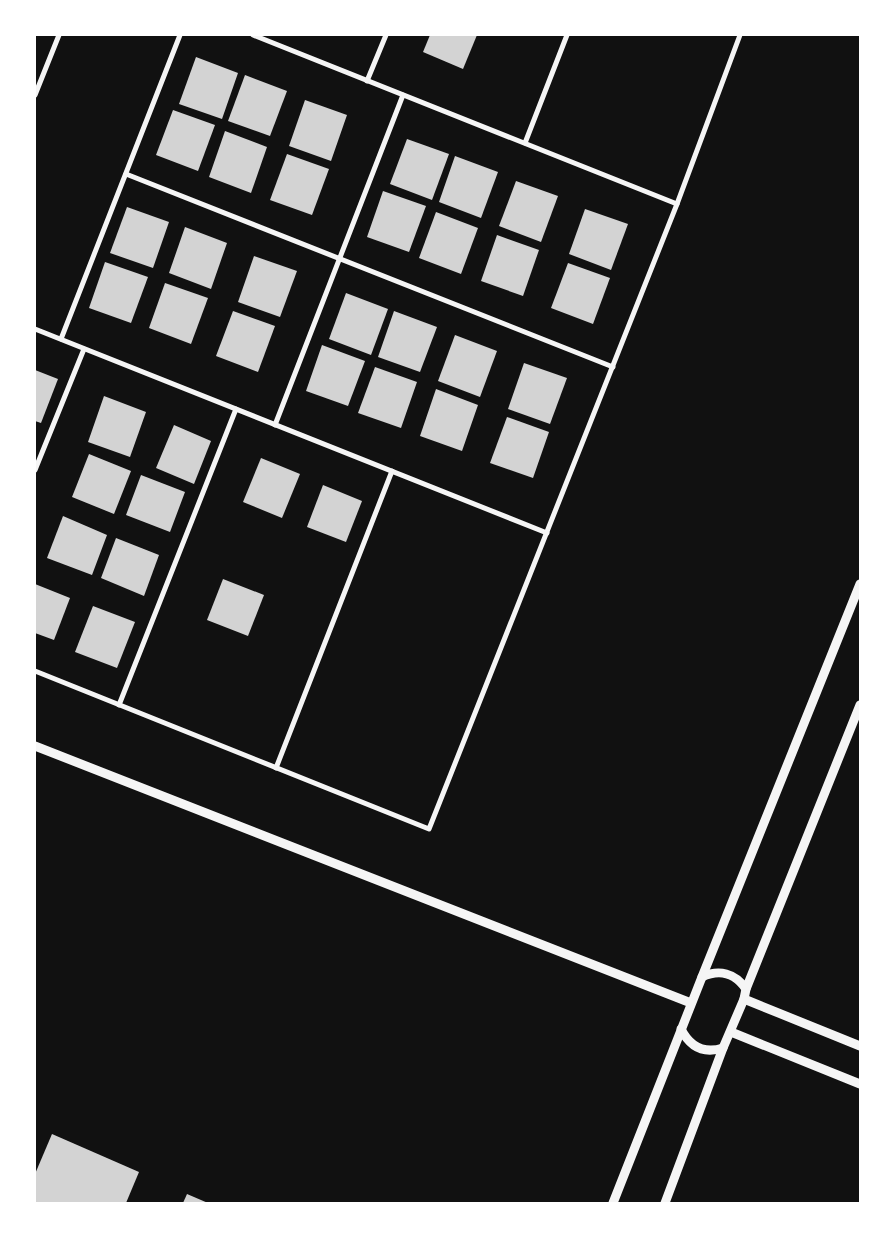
<svg xmlns="http://www.w3.org/2000/svg" width="895" height="1238" font-family="Quicksand,sans-serif">
	<rect width="100%" height="100%" fill="#111"/>
	<g fill="#d3d3d3">
		<polygon points="430,35 477,35 463,69 423,52"/>
		<polygon points="196,57 238,73 222,119 179,104"/>
		<polygon points="245,75 287,91 270,136 228,121"/>
		<polygon points="305,100 347,115 331,161 289,146"/>
		<polygon points="173,110 215,125 198,171 156,155"/>
		<polygon points="225,131 267,147 251,193 209,177"/>
		<polygon points="407,139 449,154 432,200 390,184"/>
		<polygon points="287,154 329,169 312,215 270,200"/>
		<polygon points="455,156 498,172 481,218 439,202"/>
		<polygon points="516,181 558,196 541,242 499,226"/>
		<polygon points="383,191 426,206 409,252 367,237"/>
		<polygon points="127,207 169,222 153,268 110,253"/>
		<polygon points="585,209 628,224 611,270 569,254"/>
		<polygon points="436,212 478,228 461,274 419,258"/>
		<polygon points="185,227 227,243 211,289 169,273"/>
		<polygon points="497,235 539,250 523,296 481,281"/>
		<polygon points="254,256 297,271 280,317 238,302"/>
		<polygon points="105,262 148,277 131,323 89,308"/>
		<polygon points="568,263 610,278 593,324 551,308"/>
		<polygon points="165,283 208,298 191,344 149,328"/>
		<polygon points="346,293 388,309 371,355 329,339"/>
		<polygon points="233,311 275,326 258,372 216,356"/>
		<polygon points="394,311 437,327 420,372 378,357"/>
		<polygon points="455,335 497,351 480,397 438,381"/>
		<polygon points="322,345 365,361 348,406 306,391"/>
		<polygon points="524,363 567,378 550,424 508,409"/>
		<polygon points="375,367 417,382 401,428 358,413"/>
		<polygon points="35,370 58,379 41,423 35,421"/>
		<polygon points="436,389 478,405 462,451 420,436"/>
		<polygon points="104,396 146,412 130,457 88,442"/>
		<polygon points="507,417 549,432 533,478 490,463"/>
		<polygon points="174,425 211,441 194,484 156,468"/>
		<polygon points="89,454 131,471 114,514 72,497"/>
		<polygon points="261,458 300,474 282,518 243,502"/>
		<polygon points="141,475 185,492 170,532 126,515"/>
		<polygon points="323,485 362,501 346,542 307,527"/>
		<polygon points="63,516 107,535 92,575 47,558"/>
		<polygon points="116,538 159,555 144,596 101,578"/>
		<polygon points="223,579 264,595 248,636 207,620"/>
		<polygon points="35,584 70,598 54,640 35,633"/>
		<polygon points="93,606 135,622 117,668 75,652"/>
		<polygon points="52,1134 139,1172 126,1203 35,1203 35,1174"/>
		<polygon points="187,1194 208,1203 183,1203"/>
	</g>
	<g fill="none" stroke-linecap="round" stroke-linejoin="round">
		<g stroke="#f5f5f5" stroke-width="5">
			<polyline points="253,35 677,204"/>
			<polyline points="367,81 386,35"/>
			<polyline points="35,95 59,35"/>
			<polyline points="525,143 567,35"/>
			<polyline points="126,174 613,367"/>
			<polyline points="35,329 547,533"/>
			<polyline points="61,339 180,35"/>
			<polyline points="275,425 403,95"/>
			<polyline points="35,470 84,349"/>
			<polyline points="35,671 429,829 677,204 740,35"/>
			<polyline points="119,705 236,409"/>
			<polyline points="276,768 392,471"/>
		</g>
		<g stroke="#f5f5f5" stroke-width="9">
			<polyline points="35,746 691,1003"/>
			<path d="M702,977c17,-8 33,-4 44,12"/>
			<polyline points="744,999 860,1046"/>
			<path d="M681,1029c9,18 23,25 42,19"/>
			<polyline points="731,1032 860,1084"/>
			<polyline points="613,1203 702,977 860,584"/>
			<polyline points="665,1203 723,1048 744,999 746,989 860,705"/>
		</g>
	</g>
	<rect width="895" height="1238" fill="none" stroke="#ffffff" stroke-width="72"/>
</svg>
